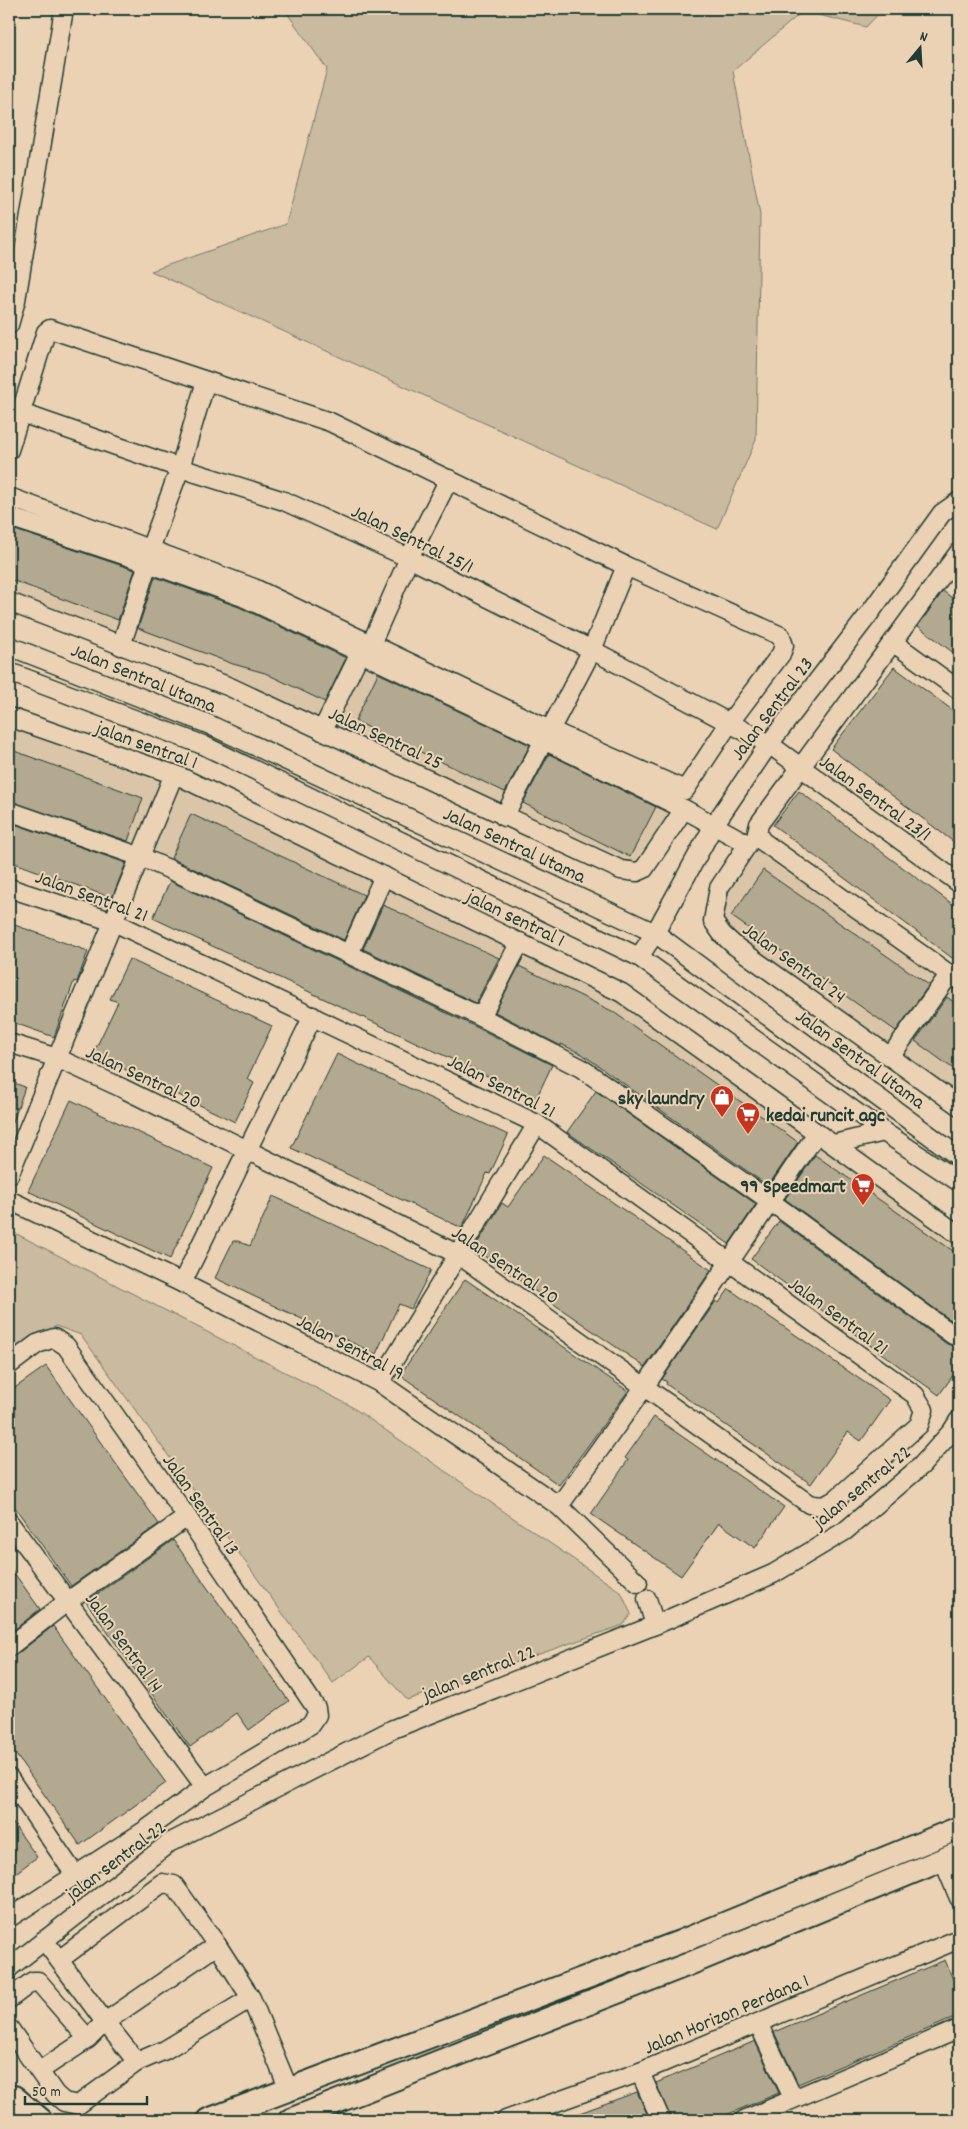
<svg xmlns="http://www.w3.org/2000/svg" width="968" height="2129" font-family="Dekko,sans-serif">
	<rect width="100%" height="100%" fill="#ecd2b4"/>
	<filter id="ink" filterUnits="userSpaceOnUse"><feTurbulence type="fractalNoise" baseFrequency=".02" numOctaves="2"/><feDisplacementMap in="SourceGraphic" scale="10" xChannelSelector="R" yChannelSelector="G"/><feConvolveMatrix kernelMatrix="1 2 1 2 8 2 1 2 1" color-interpolation-filters="sRGB"/></filter>
	<g filter="url(#ink)">
		<g fill="#dbc5a9">
			<polygon points="9,513 150,561 682,804 648,874 227,692 9,608"/>
			<polygon points="9,711 47,724 625,987 959,1228 959,1341 578,1070 175,876 9,815"/>
			<polygon points="745,837 959,989 959,1114 731,951 709,904"/>
		</g>
		<g fill="#caba9f" stroke="#747c6a">
			<polygon points="284,9 883,9 866,27 803,11 733,71 760,215 756,440 717,529 151,271 286,224 327,69"/>
			<polygon points="9,1230 349,1405 621,1592 631,1614 623,1625 407,1700 369,1657 333,1683 81,1335 56,1326 9,1358"/>
		</g>
		<g fill="#b3a890" stroke="#1f3d34">
			<polygon points="9,528 135,570 118,620 9,579"/>
			<polygon points="155,577 239,607 346,658 325,702 265,673 233,664 138,628"/>
			<polygon points="943,591 959,603 959,657 918,626"/>
			<polygon points="894,667 959,715 959,846 831,749"/>
			<polygon points="378,673 530,745 505,792 355,721"/>
			<polygon points="9,749 143,798 128,841 9,801"/>
			<polygon points="549,754 656,807 630,857 523,803"/>
			<polygon points="799,791 959,909 959,963 773,825"/>
			<polygon points="191,814 364,895 344,940 171,858"/>
			<polygon points="9,822 126,863 112,898 9,861"/>
			<polygon points="763,870 929,985 896,1031 731,916"/>
			<polygon points="170,881 476,1027 552,1065 536,1099 153,918"/>
			<polygon points="383,905 499,958 476,1003 363,949"/>
			<polygon points="9,923 88,951 77,982 74,981 54,1037 9,1021"/>
			<polygon points="129,959 272,1026 247,1079 254,1083 235,1122 93,1054 118,1002 110,999"/>
			<polygon points="519,966 612,1011 798,1142 768,1186 582,1054 561,1044 561,1046 495,1012"/>
			<polygon points="947,997 959,1006 959,1073 915,1041"/>
			<polygon points="337,1054 508,1135 490,1174 487,1173 462,1228 291,1148"/>
			<polygon points="9,1081 25,1087 11,1128 9,1128"/>
			<polygon points="596,1091 756,1204 729,1244 567,1132"/>
			<polygon points="71,1100 213,1168 170,1259 28,1191"/>
			<polygon points="544,1155 711,1270 645,1367 474,1249 502,1203 508,1207"/>
			<polygon points="815,1155 959,1255 959,1314 953,1322 785,1199"/>
			<polygon points="273,1196 431,1270 411,1309 399,1304 376,1354 215,1278 233,1241 238,1241 250,1246"/>
			<polygon points="779,1221 947,1344 959,1348 959,1367 939,1395 751,1259"/>
			<polygon points="465,1279 628,1391 559,1485 400,1375"/>
			<polygon points="729,1289 890,1400 861,1441 848,1432 811,1484 666,1384 667,1382 662,1379 716,1301 719,1303"/>
			<polygon points="46,1366 159,1524 71,1586 9,1499 9,1392"/>
			<polygon points="654,1417 784,1507 755,1548 719,1523 681,1576 591,1514 628,1460 625,1458"/>
			<polygon points="173,1540 289,1701 249,1730 237,1713 190,1747 86,1602"/>
			<polygon points="9,1566 40,1609 9,1634"/>
			<polygon points="53,1626 166,1783 80,1845 9,1745 9,1657 16,1655"/>
			<polygon points="9,1818 37,1857 9,1878"/>
			<polygon points="945,1960 959,1994 959,2016 798,2084 774,2032"/>
			<polygon points="755,2041 779,2093 714,2120 671,2120 656,2083"/>
			<polygon points="637,2092 650,2120 563,2120 563,2119"/>
		</g>
		<g fill="none" stroke-linecap="round" stroke-linejoin="round">
			<g stroke="#1f3d34" stroke-width="21">
				<g id="minor">
					<polyline points="9,325 16,300 64,9"/>
					<polyline points="21,413 180,468 284,501 409,558 592,650 769,744 959,883"/>
					<polyline points="9,450 46,332 50,329 330,422 626,566 781,636 784,646 781,654 730,722 685,790 550,730 254,588 9,497"/>
					<polyline points="9,517 148,563 243,597 544,740 684,809"/>
					<polyline points="150,549 180,468 206,381"/>
					<polyline points="959,552 759,824 757,833 762,841 959,981"/>
					<polyline points="9,602 230,687 621,870 637,872 644,869 684,809 748,844 719,888 713,921 722,934 735,946 959,1106"/>
					<polyline points="894,643 959,690"/>
					<polyline points="371,644 409,558 449,479"/>
					<polyline points="9,646 208,724 655,933 959,1157"/>
					<polyline points="121,646 148,563"/>
					<polyline points="9,672 203,745 639,957 884,1132 959,1182"/>
					<polyline points="9,717 181,777 622,993 959,1235"/>
					<polyline points="550,730 592,650 626,566"/>
					<polyline points="322,731 360,653"/>
					<polyline points="9,811 141,857 182,875 481,1017 581,1068 770,1201 953,1335 959,1337"/>
					<polyline points="504,817 544,740"/>
					<path d="M9,888l105,34 423,202 378,271 9,15 -5,15 -83,74c-10,7 -15,8 -27,5l-350,-249 -337,-167 -65,-30 -48,-15"/>
					<polyline points="349,954 384,876"/>
					<polyline points="639,957 655,933 714,825 769,744 869,614 942,513 959,501"/>
					<polyline points="481,1017 520,942"/>
					<polyline points="890,1057 944,982"/>
					<polyline points="834,1144 884,1132"/>
					<polyline points="9,1175 174,774"/>
					<polyline points="9,1200 182,1283 380,1383 559,1506 638,1583"/>
					<polyline points="182,1283 313,1016"/>
					<polyline points="9,1365 37,1344 54,1338 66,1346 187,1517 316,1708 317,1715 310,1725 205,1787 147,1829 9,1918"/>
					<polyline points="380,1383 537,1124"/>
					<polyline points="559,1506 645,1386 817,1133"/>
					<polyline points="9,1522 205,1787"/>
					<polyline points="647,1599 655,1625"/>
					<polyline points="9,1647 68,1601 187,1517"/>
					<polyline points="9,1778 75,1875"/>
					<polyline points="943,1860 959,1898"/>
					<polyline points="59,1960 162,1883 174,1885 217,1945"/>
					<polyline points="9,1968 169,1843 393,1729 655,1625 773,1574 845,1531 921,1466 952,1431 959,1420"/>
					<polyline points="251,1998 165,2050 137,2062 105,2022 217,1945 251,1998 289,2090"/>
					<polyline points="9,1999 33,1981 38,1981 88,2039 105,2022 44,1940"/>
					<polyline points="758,2023 793,2098"/>
					<polyline points="9,2028 55,2094 64,2102 78,2105 137,2062"/>
					<polyline points="39,2071 88,2039"/>
					<polyline points="640,2072 661,2120"/>
					<polyline points="506,2120 640,2072 959,1939"/>
					<polyline points="744,2120 959,2029"/>
				</g>
			</g>
			<g stroke="#1f3d34" stroke-width="26">
				<g id="major">
					<polyline points="14,2097 41,2120"/>
					<polyline points="208,2120 680,1942 959,1828"/>
					<polyline points="290,2120 689,1964 959,1853"/>
				</g>
			</g>
			<use href="#minor" stroke="#ecd2b4" stroke-width="18"/>
			<use href="#major" stroke="#ecd2b4" stroke-width="22"/>
		</g>
	</g>
	<defs>
		<g id="shop-pin" transform="scale(1.25)"><path d="M0 17L-7.5 6A9.5 9.5 0 1 1 7.5 6Z" fill="#c8321e" stroke="#ecd2b4"/><path d="M-5-2.5h2.3a2.7 3.5 0 0 1 5.4 0H5L5.5 6h-11ZM-1.5-2.5h3a1.5 2.3 0 0 0-3 0Z" fill="#fff"/></g>
		<g id="supermarket-pin" transform="scale(1.25)"><path d="M0 17L-7.5 6A9.5 9.5 0 1 1 7.5 6Z" fill="#c8321e" stroke="#ecd2b4"/><path d="M-6-5.5h2.5l.6 2H6L4.5 2H-2.5L-4.4-4H-6ZM-1.5 3.2a1.3 1.3 0 1 0 .1 0ZM3 3.2a1.3 1.3 0 1 0 .1 0Z" fill="#fff"/></g>
	</defs>
	<g fill-rule="evenodd">
		<use href="#shop-pin" x="722" y="1097"/>
		<use href="#supermarket-pin" x="748" y="1114"/>
		<use href="#supermarket-pin" x="863" y="1185"/>
	</g>
	<g text-anchor="middle" stroke-width="4" stroke-linejoin="round" paint-order="stroke">
		<g font-size="20" fill="#1f3d34" stroke="#ecd2b4">
			<text transform="translate(413 538) rotate(26)" y="7">Jalan Sentral 25/1</text>
			<text transform="translate(144 677) rotate(22)" y="7">Jalan Sentral Utama</text>
			<text transform="translate(771 708) rotate(-53)" y="7">Jalan Sentral 23</text>
			<text transform="translate(386 737) rotate(25)" y="7">Jalan Sentral 25</text>
			<text transform="translate(147 744) rotate(20)" y="7">jalan sentral 1</text>
			<text transform="translate(876 797) rotate(36)" y="7">Jalan Sentral 23/1</text>
			<text transform="translate(515 844) rotate(25)" y="7">Jalan Sentral Utama</text>
			<text transform="translate(92 895) rotate(20)" y="7">Jalan Sentral 21</text>
			<text transform="translate(516 917) rotate(26)" y="7">jalan sentral 1</text>
			<text transform="translate(795 962) rotate(36)" y="7">Jalan Sentral 24</text>
			<text transform="translate(861 1058) rotate(36)" y="7">Jalan Sentral Utama</text>
			<text transform="translate(144 1076) rotate(25)" y="7">Jalan Sentral 20</text>
			<text transform="translate(502 1085) rotate(27)" y="7">Jalan Sentral 21</text>
			<text transform="translate(506 1264) rotate(34)" y="7">Jalan Sentral 20</text>
			<text transform="translate(839 1315) rotate(36)" y="7">Jalan Sentral 21</text>
			<text transform="translate(351 1346) rotate(28)" y="7">Jalan Sentral 19</text>
			<text transform="translate(861 1486) rotate(-39)" y="7">jalan sentral 22</text>
			<text transform="translate(202 1504) rotate(55)" y="7">Jalan Sentral 13</text>
			<text transform="translate(125 1642) rotate(54)" y="7">Jalan Sentral 14</text>
			<text transform="translate(478 1672) rotate(-22)" y="7">jalan sentral 22</text>
			<text transform="translate(115 1860) rotate(-37)" y="7">jalan sentral 22</text>
			<text transform="translate(726 2013) rotate(-23)" y="7">Jalan Horizon Perdana 1</text>
		</g>
		<g font-size="20" font-weight="bold" fill="#1f3d34" stroke="#ecd2b4" text-anchor="end">
			<text x="704" y="1104">sky laundry</text>
			<text x="766" y="1121" text-anchor="start">kedai runcit agc</text>
			<text x="846" y="1192">99 Speedmart</text>
		</g>
	</g>
	<rect width="968" height="2129" fill="none" stroke="#ecd2b4" stroke-width="30"/>
	<rect x="15" y="15" width="938" height="2099" fill="none" stroke="#1f3d34" stroke-width="2" filter="url(#ink)"/>
	<g transform="translate(920 48) rotate(18)" stroke="#ecd2b4" stroke-width="4" paint-order="stroke">
	<path d="M0-4L9 19L0 12L-9 19Z" fill="#1f3d34"/>
	<text y="-8" font-size="14" font-weight="bold" text-anchor="middle" fill="#1f3d34">N</text>
	</g>
	<path d="M25 2096v8h122v-8" fill="none" stroke="#1f3d34" stroke-width="2.5"/>
	<text x="32" y="2096" font-size="15" fill="#1f3d34" stroke="#ecd2b4" stroke-width="4" paint-order="stroke">50 m</text>
</svg>
